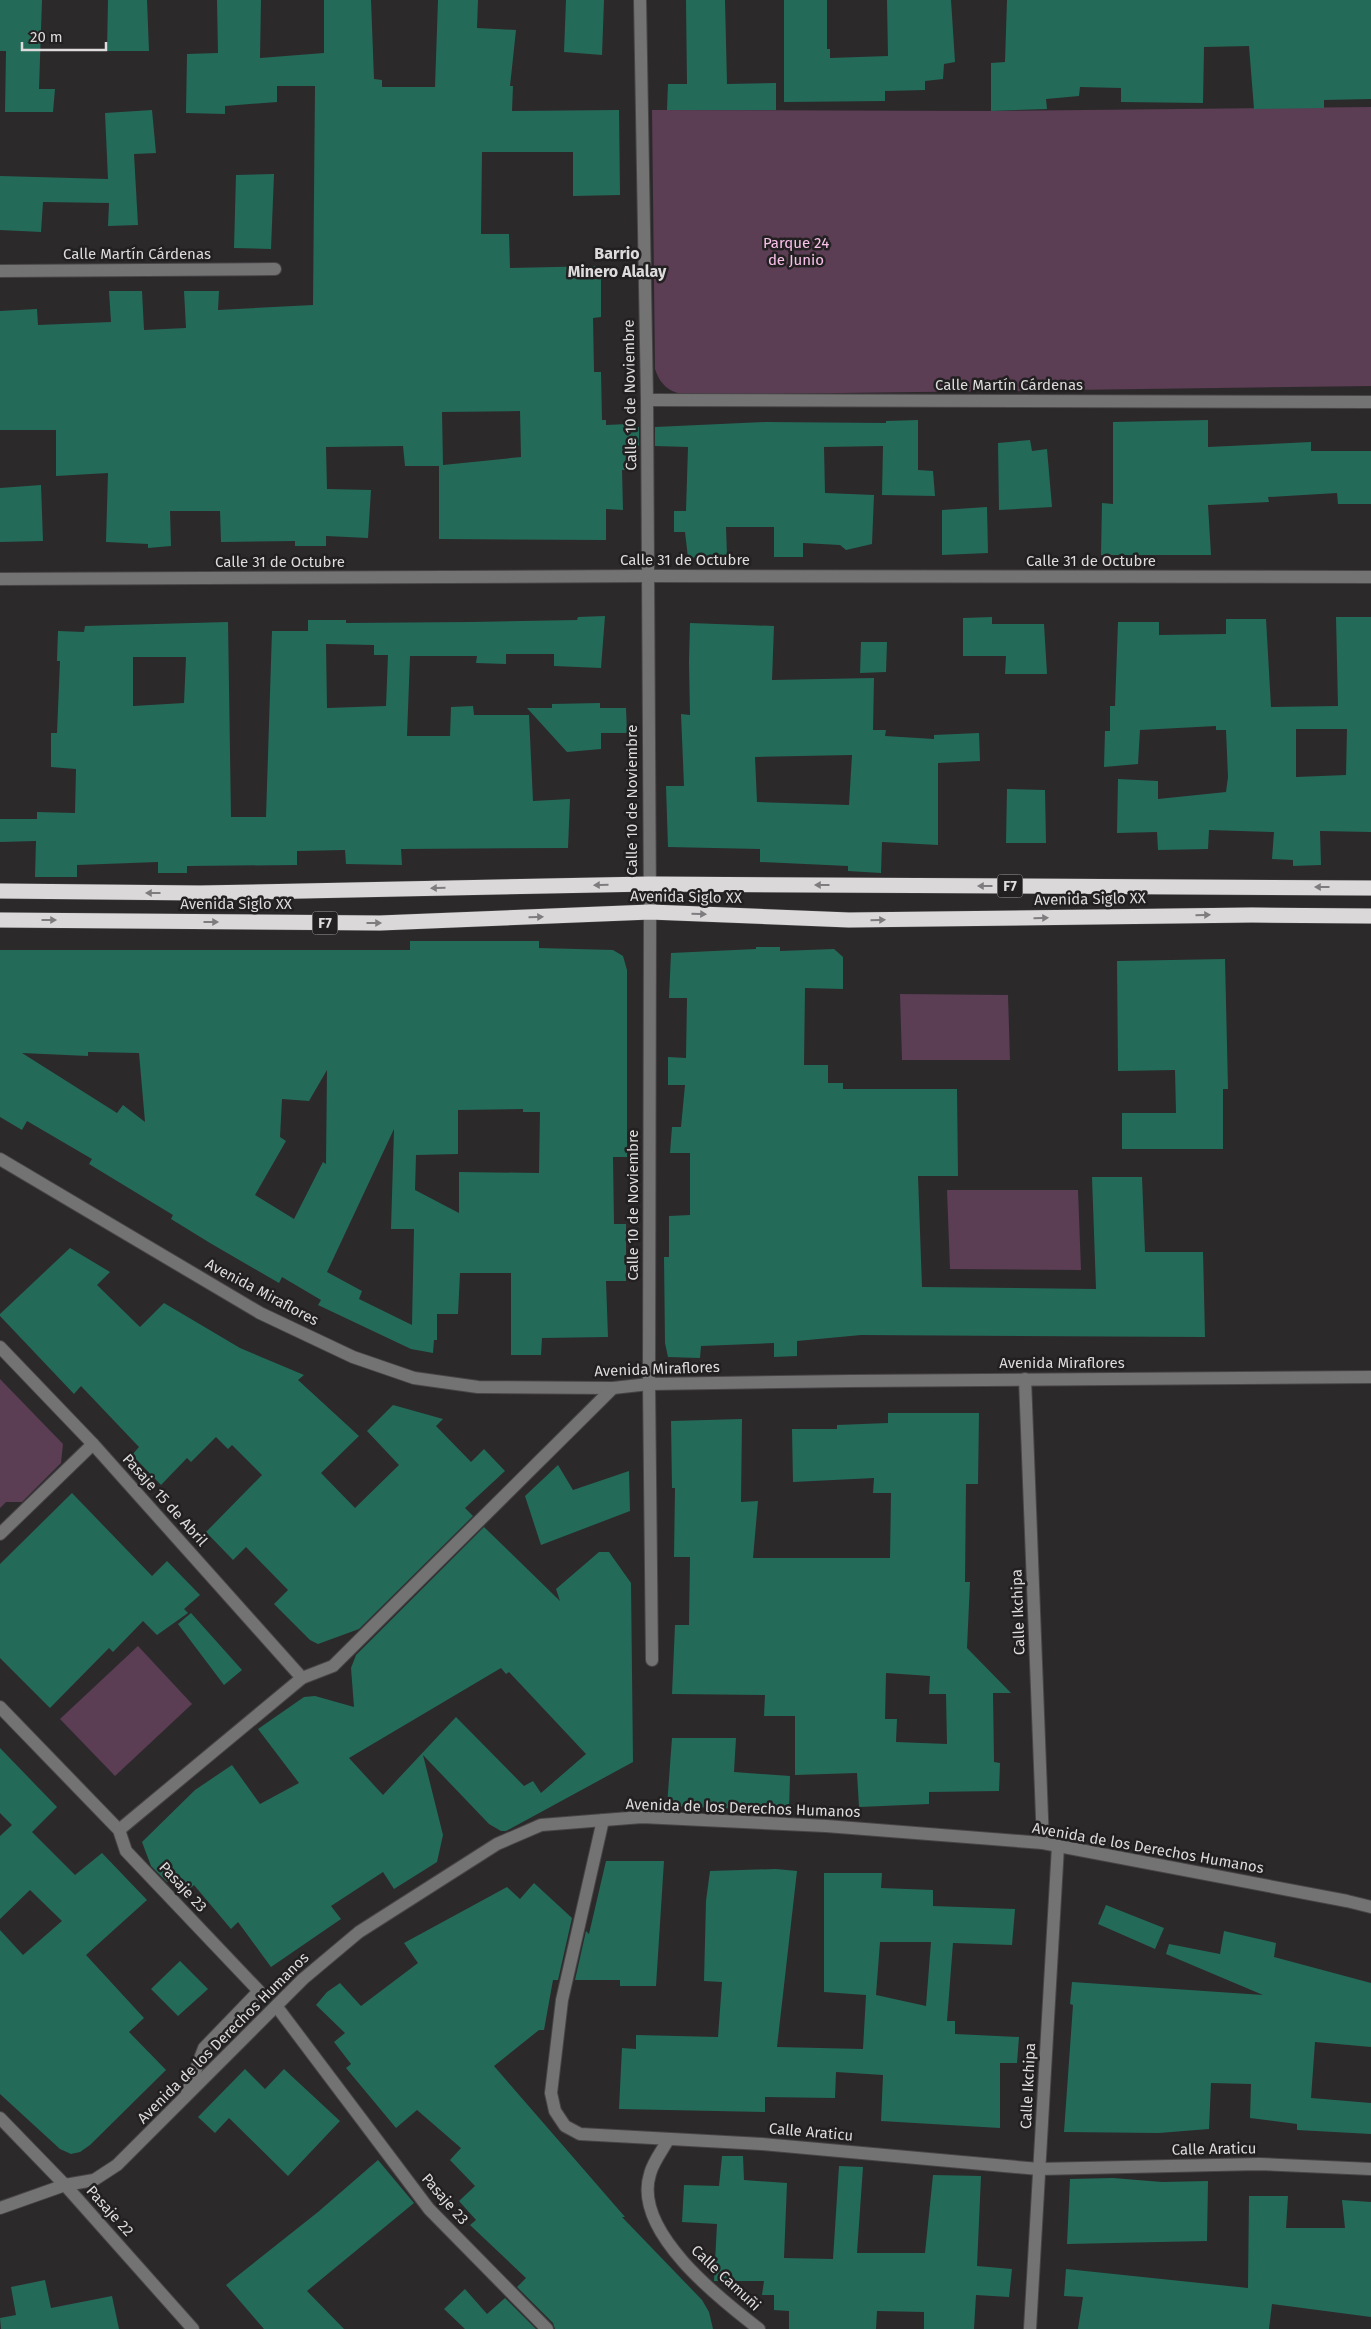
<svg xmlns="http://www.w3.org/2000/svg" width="1371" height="2329" font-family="'Fira Sans',sans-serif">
	<rect width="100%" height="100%" fill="#2c292b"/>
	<g fill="#5b3d54">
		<path d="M1371,107v279l-682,9c-18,-2 -28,-8 -34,-26l-3,-259 339,1z"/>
		<polygon points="900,994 1008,995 1010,1060 902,1060"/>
		<polygon points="947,1190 1078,1190 1081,1270 950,1269"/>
		<polygon points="0,1379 63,1444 61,1463 22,1502 6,1502 0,1508"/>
		<polygon points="138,1646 192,1704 115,1776 60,1719"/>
	</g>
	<g fill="#246a58" fill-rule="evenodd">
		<polygon points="0,0 42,0 39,89 55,89 53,112 5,112 6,51 0,51"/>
		<polygon points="108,0 147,0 149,51 107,51"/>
		<path d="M217,0h44l-1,58 64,-5v-53h47l3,79 8,1v7h53l3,-87h40l-1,28 39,2 -6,56h3l-1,25 107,-1 1,85 -47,1v-44h-91l-1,82h28l1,34 91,-2v51l-8,1 1,54h7l1,48h4v5l22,-1v4l11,-1v19h-12v24h-5l1,40 -17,-1v31l-167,-1v-73h-34l-2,-20 -77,1 1,42 44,1 -3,48 -42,-2v10h-31v-5l-74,1 -1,-31h-50l1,35 -23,2v-4l-42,-2 2,-69 -52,3v-46h-56v-119l37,-2 1,16 73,-3 -2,-31h33l2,39 42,-2 -2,-37h35l-1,19 95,-5 2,-219h-38v16l-52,4v8l-39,-1 1,-59 31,-1zM520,411l1,46 -78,8 -1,-53z"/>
		<polygon points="566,0 604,0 602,55 564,52"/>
		<polygon points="686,0 725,0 727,84 776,83 776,110 667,110 668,84 687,84"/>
		<polygon points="784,0 827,0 827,49 830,49 830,58 888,56 887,0 951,0 955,62 944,64 943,79 925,81 925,90 885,91 885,101 784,102"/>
		<polygon points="1007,0 1371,0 1371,99 1324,100 1324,108 1254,109 1249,46 1204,47 1203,103 1121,102 1121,88 1080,87 1079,96 1046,99 1047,109 991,111 991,63 1005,62"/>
		<polygon points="152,110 156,153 134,154 138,225 108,226 109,203 43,202 41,232 0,230 0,176 108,179 105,113"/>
		<polygon points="274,174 271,249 234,248 236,175"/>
		<polygon points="918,420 918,470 933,471 935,496 882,495 883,446 824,447 825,493 874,495 872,544 846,550 840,545 803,543 803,557 774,557 774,527 726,527 727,556 688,558 685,532 674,532 674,511 686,511 688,447 655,446 655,427 766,422 886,423 886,421"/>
		<polygon points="1208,420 1208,447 1311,442 1311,451 1371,451 1371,504 1338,504 1337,493 1268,497 1269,502 1208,505 1211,555 1101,555 1102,503 1113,504 1113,422"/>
		<polygon points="1030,440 1032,451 1047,449 1052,507 999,510 998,443"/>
		<polygon points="41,485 43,541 0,542 0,488"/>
		<polygon points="987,507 988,553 942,555 942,510"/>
		<path d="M605,616l-4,52 -47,-2v-12h-48v10l-30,-1 1,-7h-67l-3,80h43l1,-29 22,-1 1,9h55l4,86 37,-2 -2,49 -167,1 1,16 -56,-1 -1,-14 -48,1v14l-110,1v7h-29v-11l-81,3v12h-42l1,-36 -36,1v-23h37v-7l38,1 1,-44 -25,-2v-34h6l3,-72h-3l1,-30 26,1 1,-6 143,-4 3,195h35l6,-186h36v-11h38v3l125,-1 106,-2 1,-3zM326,644l48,1v10h14l-2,51 -59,2zM133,657h53l-2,46 -51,3z"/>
		<polygon points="992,617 992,624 1044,624 1047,674 1005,674 1006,656 963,656 963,618"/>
		<path d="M1336,617h35v215l-51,-1 1,34 -28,1v-6l-21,-1 2,-27 -65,-2 -1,19 -50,1 -1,-18 -40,1 1,-54 40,2v18l68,-7 2,-15 -2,-47h-10v-4l-76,4 -2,34 -34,3 1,-36h5v-25h5l3,-84h41v13l67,-1v-15h40l5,88 67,-1zM1296,729h51l-1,46 -50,2z"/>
		<path d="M690,623l84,3 -2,54 102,-2 -1,52h13l-1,6 49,3v-4l45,-2 1,28 -42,2v82l-56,-3 -1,31 -33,-2v-5l-88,-4v-13l-92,-2 -2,-61h18l-3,-72 9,1 -1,-53zM852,755l-3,50 -92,-3 -2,-45z"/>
		<polygon points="861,642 887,642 886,672 860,673"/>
		<polygon points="600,703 600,708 626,708 627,733 601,733 601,749 567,752 527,708 552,708 552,704"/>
		<polygon points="1007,789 1045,790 1046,843 1006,843"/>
		<path d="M410,941h129v7l74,2 10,6 4,14v187h-14l1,67h12v57h-20l2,56 -66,1 -1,17h-30v-82h-51l-2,41h-21v26h-3l-1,13 -22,-4 -93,-44 3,-5 -39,-23 -3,6 -69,-40 -39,-24 2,-4 -84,-51 3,-5 -65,-38 -5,9 -22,-13v-167h410zM88,1052l51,1 6,69 -22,-17 -6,8 -95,-60 66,3zM327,1070l-1,94 -3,-2 -29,57 -39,-24 31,-54 -6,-4 2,-38 27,2zM523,1109v3h17l-1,61 -80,-1v41l-44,-23 1,-35 42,-1v-44zM394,1129l-3,100h23l-2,96 -53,-26 3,-8 -35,-19z"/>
		<polygon points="756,947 780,947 780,951 834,949 843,957 843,989 805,988 804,1065 828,1065 828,1083 843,1083 843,1089 957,1089 958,1176 918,1176 922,1287 1096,1289 1092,1177 1142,1177 1145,1252 1203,1252 1205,1337 861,1335 797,1341 797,1356 774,1357 774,1343 701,1346 700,1358 668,1357 665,1343 664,1257 669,1257 669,1216 690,1215 690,1153 670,1153 672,1127 681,1127 685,1085 668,1085 668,1057 686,1058 687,998 669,998 671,953 756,949"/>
		<polygon points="1225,959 1228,1089 1223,1089 1223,1149 1122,1149 1122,1113 1176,1113 1175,1070 1118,1071 1117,961"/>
		<polygon points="70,1248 110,1272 97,1285 140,1327 164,1303 240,1348 304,1375 298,1380 359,1436 321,1473 355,1508 399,1465 367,1431 393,1405 443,1419 436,1426 471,1462 484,1449 505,1471 465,1508 473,1516 359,1629 318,1644 310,1640 274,1604 288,1590 246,1547 233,1560 206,1532 262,1475 232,1445 228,1449 216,1437 191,1462 187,1458 161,1485 132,1455 139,1447 81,1386 74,1394 0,1316 0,1314"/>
		<path d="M888,1413h91l-1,71h-12l-1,98h5l-3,66 44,45h-18l1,69 6,1 -1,28 -70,1v12l-70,3 -2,-34 -62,2v-59h-31l1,-21 -93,-1 3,-69h14l1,-68h-16l1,-69h-3l-1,-67 71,-2 -1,83 17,-1 -5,57h137l1,-65h-18l1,-15 -81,4 -1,-53h45v-4l51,-2zM886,1673l44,3 -1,18h17l1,50 -51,-2 1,-23h-12z"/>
		<polygon points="558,1465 573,1490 629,1471 630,1511 541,1545 525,1496"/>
		<polygon points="72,1493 152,1576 167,1561 200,1595 184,1609 188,1613 157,1635 143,1621 113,1652 109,1648 50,1708 0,1658 0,1564"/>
		<path d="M484,1527l76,74 -4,-12 43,-37h10l22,31 2,179 -127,69h-5l-12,-7 -66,-69 20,80 -6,27 -43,27 -11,-17 -52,34 10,13 -70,48 -33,-45 -7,7 -37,-44 -11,10 -13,-15 -3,2 -16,-16 -9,-24 53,-52 37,-25 28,39 39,-21 -41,-54 46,-32 11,-1 39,11 -3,-39 5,-13zM501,1668l5,6 3,-2 77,82 -45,39 -8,-12 -9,5 -68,-69 -73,78 -34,-37z"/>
		<polygon points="191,1613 242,1670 224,1685 178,1624"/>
		<polygon points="672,1738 736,1738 734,1772 790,1776 789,1811 667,1806"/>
		<polygon points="0,1748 57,1807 32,1832 75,1875 102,1853 147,1900 86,1955 144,2018 129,2032 166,2070 90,2145 80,2152 71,2154 60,2149 0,2094 0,1930 23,1955 62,1921 30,1890 0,1919 0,1836 12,1825 0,1813"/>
		<polygon points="606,1861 664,1861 656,1986 620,1986 620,1980 575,1980 586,1931 589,1934"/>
		<path d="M776,1869l21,2 -20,176 86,2 3,-54 -42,-3v-119h58l-1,15 52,2v16l82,3 -3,36 -59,-2 -6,78h8v13l64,3 -2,26h-17v65l-119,-7 2,-46 -47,-3 -1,26 -70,-1v15l-146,-3 3,-61 14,1v-14l82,2 4,-55 -18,-1 2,-80 4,-30zM880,1942h51l-5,64 -50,-11z"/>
		<polygon points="534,1883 572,1918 558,1980 553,1980 544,2030 539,2030 494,2066 625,2217 622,2217 702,2300 709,2312 713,2329 555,2329 553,2323 517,2287 526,2278 470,2225 476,2220 459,2201 475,2186 450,2160 461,2148 417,2110 396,2128 346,2068 351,2064 334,2042 345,2033 316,2005 327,1992 340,1983 361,2006 418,1963 404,1943 507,1887 520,1899"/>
		<polygon points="1106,1905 1164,1928 1155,1949 1098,1924"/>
		<polygon points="1224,1931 1276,1943 1274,1957 1371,1983 1371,2047 1315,2042 1311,2098 1371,2103 1371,2134 1297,2130 1297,2124 1250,2118 1251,2084 1211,2083 1209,2129 1159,2133 1064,2132 1073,2005 1070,2004 1072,1982 1263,1995 1166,1954 1169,1944 1220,1954"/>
		<polygon points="180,1961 208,1989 178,2016 151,1989"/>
		<polygon points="245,2069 265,2089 284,2069 340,2121 288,2176 229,2118 215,2133 198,2117"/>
		<polygon points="722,2156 743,2156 744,2180 787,2183 784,2258 833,2259 839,2166 863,2167 857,2253 925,2253 933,2175 981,2176 977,2266 1012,2269 1009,2297 976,2295 974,2329 924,2329 924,2312 877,2311 876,2329 789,2329 789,2311 774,2310 774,2295 762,2295 764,2281 714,2281 717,2224 682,2222 684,2185 719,2186"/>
		<polygon points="378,2160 414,2203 307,2291 344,2329 264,2329 226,2285 318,2212"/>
		<polygon points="1113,2178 1162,2182 1208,2181 1207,2241 1067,2244 1070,2179"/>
		<polygon points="1249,2196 1288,2196 1286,2228 1345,2228 1342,2200 1371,2202 1371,2317 1272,2304 1269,2329 1078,2329 1083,2297 1064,2296 1066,2269 1248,2288"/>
		<polygon points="45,2280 51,2308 112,2296 119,2329 1,2329 0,2318 16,2315 11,2287"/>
		<polygon points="465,2289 487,2314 505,2298 536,2329 465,2329 444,2309"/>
	</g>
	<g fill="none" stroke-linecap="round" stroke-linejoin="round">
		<g stroke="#484547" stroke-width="14">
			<g id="minor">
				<polyline points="640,0 647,400 650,912 649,1384 652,1660"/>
				<polyline points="0,271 275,269"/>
				<polyline points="647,400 1371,402"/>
				<polyline points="0,579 647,576 1371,577"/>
				<polyline points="0,1159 260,1313 353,1357 414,1378 478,1387 613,1388 649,1384 850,1381 1371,1377"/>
				<polyline points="0,1347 93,1444 302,1678"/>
				<polyline points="1025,1379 1043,1843"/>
				<polyline points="0,1534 93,1444"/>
				<polyline points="0,1707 119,1830 126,1851 259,1991 204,2048 187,2093"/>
				<polyline points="603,1820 562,2000 551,2093 555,2111 565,2126 580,2134 762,2144 1039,2169 1259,2164 1371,2169"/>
				<polyline points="119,1830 302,1678 333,1666 613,1388"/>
				<polyline points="277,2007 429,2209 547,2329"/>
				<polyline points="0,2118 65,2185 193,2329"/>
				<path d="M668,2140c-6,11 -15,22 -18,34 -18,57 70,125 109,155"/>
				<polyline points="0,2208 65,2185 94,2180 117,2165 303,1979 359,1932 497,1844 541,1825 642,1817 826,1826 1043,1843 1347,1901 1371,1907"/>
				<polyline points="1030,2329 1058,1846"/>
			</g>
		</g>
		<g stroke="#484547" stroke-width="16">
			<g id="highway">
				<polyline points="0,891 200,893 649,884 1371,888"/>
				<polyline points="0,920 380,923 650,912 849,920 1252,915 1371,916"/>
			</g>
		</g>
		<use href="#minor" stroke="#747374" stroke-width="12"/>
		<use href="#highway" stroke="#dbd8da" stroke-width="15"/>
	</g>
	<defs><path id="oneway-solid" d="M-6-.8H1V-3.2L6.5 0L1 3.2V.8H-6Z" transform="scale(1.25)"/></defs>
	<g fill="#7e7c7e">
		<use href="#oneway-solid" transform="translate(601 885) rotate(179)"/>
		<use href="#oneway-solid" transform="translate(822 885) rotate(-180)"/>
		<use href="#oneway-solid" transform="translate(985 886) rotate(-180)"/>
		<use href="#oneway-solid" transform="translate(1322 887) rotate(-180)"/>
		<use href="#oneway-solid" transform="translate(438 888) rotate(179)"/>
		<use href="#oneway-solid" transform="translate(153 893) rotate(-180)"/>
		<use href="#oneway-solid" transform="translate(699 914) rotate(2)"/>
		<use href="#oneway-solid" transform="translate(1203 915) rotate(-1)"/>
		<use href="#oneway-solid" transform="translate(536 917) rotate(-2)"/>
		<use href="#oneway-solid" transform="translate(1041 918) rotate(-1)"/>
		<use href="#oneway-solid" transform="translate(49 920)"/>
		<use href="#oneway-solid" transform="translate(878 920) rotate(-1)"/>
		<use href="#oneway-solid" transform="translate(211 922)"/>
		<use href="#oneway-solid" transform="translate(374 923)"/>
	</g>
	<g text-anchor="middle" stroke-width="5" stroke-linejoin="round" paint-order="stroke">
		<g fill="#222021" stroke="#a5a3a4" stroke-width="1">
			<rect x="997.5" y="874.5" width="25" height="23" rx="4"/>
			<rect x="312.5" y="911.5" width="25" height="23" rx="4"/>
		</g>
		<g font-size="14" font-weight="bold" fill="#dddbdc">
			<text x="1010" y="891">F7</text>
			<text x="325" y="928">F7</text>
		</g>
		<g font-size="15" fill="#f9c0ea" stroke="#222021">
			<text x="796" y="248">Parque 24<tspan x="796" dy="17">de Junio</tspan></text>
		</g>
		<g font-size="15" fill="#dddbdc" stroke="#222021">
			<text x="137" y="259">Calle Martín Cárdenas</text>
			<text x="1009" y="390">Calle Martín Cárdenas</text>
			<text transform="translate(630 395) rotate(-91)" y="5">Calle 10 de Noviembre</text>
			<text x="685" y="565">Calle 31 de Octubre</text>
			<text x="1091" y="566">Calle 31 de Octubre</text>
			<text x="280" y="567">Calle 31 de Octubre</text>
			<text transform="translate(632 800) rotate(-90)" y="5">Calle 10 de Noviembre</text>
			<text transform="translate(686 897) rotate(1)" y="5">Avenida Siglo XX</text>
			<text transform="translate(1090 899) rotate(-1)" y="5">Avenida Siglo XX</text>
			<text x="236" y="909">Avenida Siglo XX</text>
			<text transform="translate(633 1205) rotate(-90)" y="5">Calle 10 de Noviembre</text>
			<text transform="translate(262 1292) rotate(28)" y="5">Avenida Miraflores</text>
			<text x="1062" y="1368">Avenida Miraflores</text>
			<text transform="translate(657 1369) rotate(-2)" y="5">Avenida Miraflores</text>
			<text transform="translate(165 1500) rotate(48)" y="5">Pasaje 15 de Abril</text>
			<text transform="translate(1018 1612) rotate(-92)" y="5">Calle Ikchipa</text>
			<text transform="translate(743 1808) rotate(2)" y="5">Avenida de los Derechos Humanos</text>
			<text transform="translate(1148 1848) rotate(10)" y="5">Avenida de los Derechos Humanos</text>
			<text transform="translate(183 1887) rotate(47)" y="5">Pasaje 23</text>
			<text transform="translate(223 2038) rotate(-45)" y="5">Avenida de los Derechos Humanos</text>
			<text transform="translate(1028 2086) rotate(-87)" y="5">Calle Ikchipa</text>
			<text transform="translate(811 2132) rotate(5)" y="5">Calle Araticu</text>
			<text transform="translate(1214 2149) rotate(-1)" y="5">Calle Araticu</text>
			<text transform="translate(445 2199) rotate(49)" y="5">Pasaje 23</text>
			<text transform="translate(110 2211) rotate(48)" y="5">Pasaje 22</text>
			<text transform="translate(726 2278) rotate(43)" y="5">Calle Camuñi</text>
		</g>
		<g font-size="16" font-weight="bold" fill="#dddbdc" stroke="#222021">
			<text x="617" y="259">Barrio<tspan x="617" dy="18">Minero Alalay</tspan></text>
		</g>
	</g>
	<path d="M22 42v8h84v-8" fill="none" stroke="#dddbdc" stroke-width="2.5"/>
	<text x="30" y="42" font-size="15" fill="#dddbdc" stroke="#222021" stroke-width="4" paint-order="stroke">20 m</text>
</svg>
